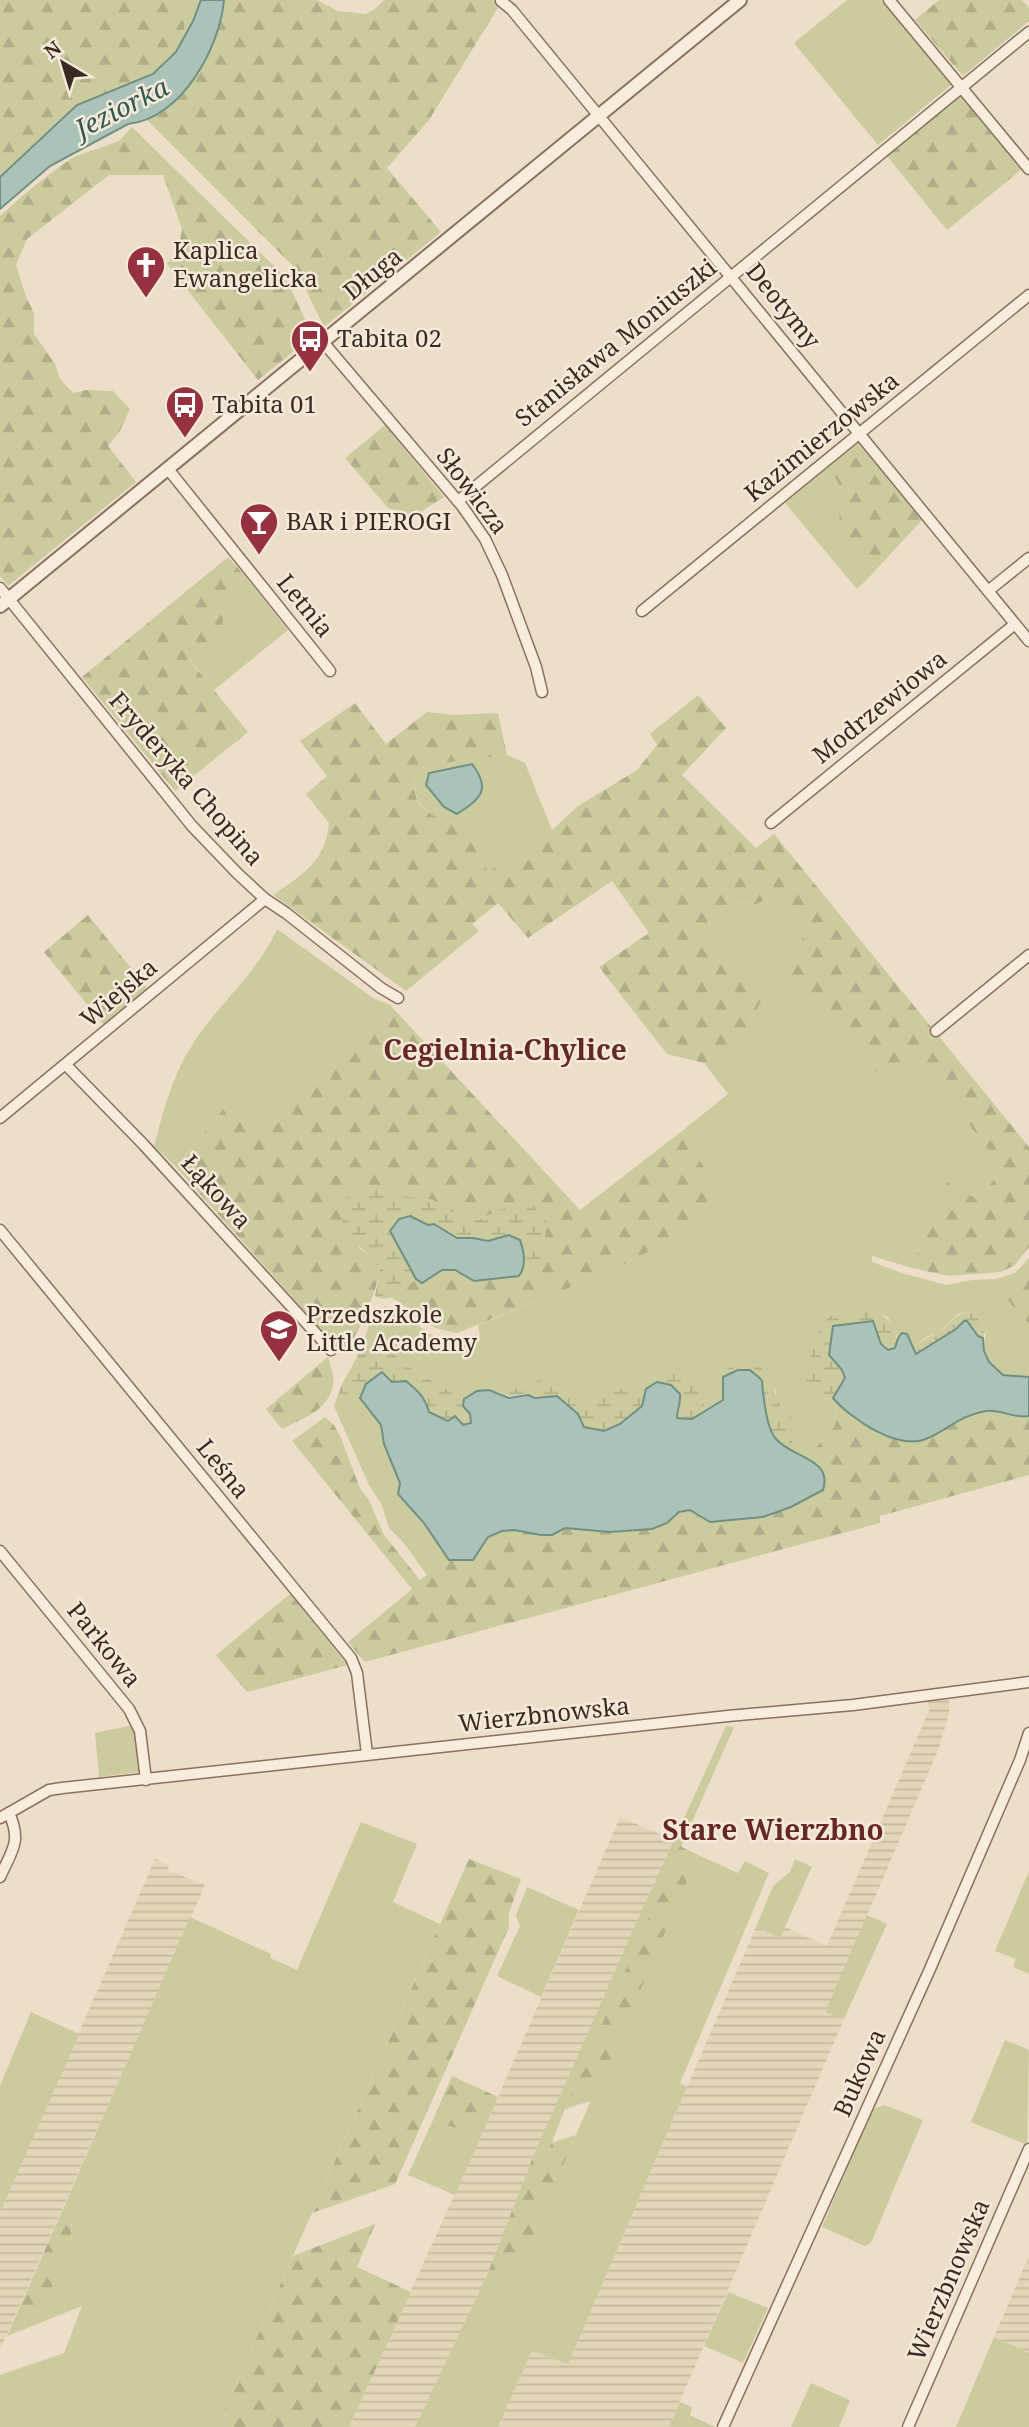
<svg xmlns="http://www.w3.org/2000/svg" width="1029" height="2427" font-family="'Noto Serif',serif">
	<defs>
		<pattern id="farmland-rules" width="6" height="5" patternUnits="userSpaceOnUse" patternTransform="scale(1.75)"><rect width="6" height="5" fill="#e3d6b8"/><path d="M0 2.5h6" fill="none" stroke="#c4b89e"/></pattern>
		<pattern id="forest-firs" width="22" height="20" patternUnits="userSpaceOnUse" patternTransform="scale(1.75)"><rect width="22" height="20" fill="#cbcb9e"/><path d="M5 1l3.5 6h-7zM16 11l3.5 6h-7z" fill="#afae88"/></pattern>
		<pattern id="wetland-marsh" width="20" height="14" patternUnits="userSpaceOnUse" patternTransform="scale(1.75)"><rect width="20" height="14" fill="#cbcb9e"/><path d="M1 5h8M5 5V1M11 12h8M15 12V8" fill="none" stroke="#afae88"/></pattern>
	</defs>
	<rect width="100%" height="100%" fill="#eddeca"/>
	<g fill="url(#farmland-rules)">
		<polygon points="949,1699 949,1714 939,1748 826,2011 844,2019 669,2427 498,2427 532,2351 568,2364 756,1927 780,1937 785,1927 827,1946 930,1708 927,1702"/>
		<polygon points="620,1817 674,1840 532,2159 487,2275 415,2427 349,2427 482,2134"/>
		<polygon points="155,1859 169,1865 168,1870 205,1885 0,2350 0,2213"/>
		<polygon points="1029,2256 1029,2353 994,2337"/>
	</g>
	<g fill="#cbcb9e">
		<polygon points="187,0 201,0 201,3 183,39"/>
		<polygon points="847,0 881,0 951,85 878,145 794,43"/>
		<polygon points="838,459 842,465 838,482 841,491 841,525 860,560 873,573 857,589 785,503"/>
		<polygon points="245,576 288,630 214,690 188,657 212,639 223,616 225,597"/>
		<path d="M507,755l18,8 27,67 -64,42 -23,-44c-29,-12 -55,-15 -50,-55l11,-8z"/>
		<path d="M777,895l32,30 -23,45 132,88 85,111 -26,30 -31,-16 -34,85 -40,-12v6l30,11 44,12 26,-5 24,-1 14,24 19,21v53l-26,-2 -14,-13 -5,-11 2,-23 -10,-14 -9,-2 -9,2 -19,18 -13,5 -14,11 -2,-8 -8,-7 -4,5 -10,-21 -20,-7 -48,15 1,74 12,-1 4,5 -2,23 -28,32 -15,-7v-33l-14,-14 -3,-15 -52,-12 1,23 -22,13 5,-18 -48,-24 -25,21c-20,-8 -33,-4 -52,6l-21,-6 -21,-12 -39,13 -12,-3 -12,1 -13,8 -50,-28 -26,-22 -27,1 11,-34 13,-10c23,7 36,26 57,34 11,4 27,-1 38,-4l-2,-11 135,-55 52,-27 41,-28 2,-41 -26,-43 46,-37 -24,-31 23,-3c12,-23 29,-45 39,-69l-26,-20 -29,-33 -2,-16 23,-19 25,1z"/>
		<path d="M277,929l96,69 17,7 -132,132 -33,-30 -49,60 -22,-21c9,-33 17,-66 35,-96 25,-43 68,-75 88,-121z"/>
		<polygon points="360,1398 381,1425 384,1444 400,1483 398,1494 424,1523 449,1560 427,1575 403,1542 389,1528 381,1503 369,1485 334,1406"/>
		<polygon points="133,1725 139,1772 99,1777 95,1733"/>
		<polygon points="726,1726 734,1727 565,2109 544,2163 532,2159 634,1928"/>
		<polygon points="361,1822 417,1844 393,1902 440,1924 217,2427 0,2427 0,2375 64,2353 82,2306 35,2325 71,2246 72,2218 66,2202 190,1917 271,1954 270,1958 297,1970"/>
		<polygon points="698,1855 738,1873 745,1861 769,1873 680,2083 687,2087 568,2364 532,2351 498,2427 415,2427 487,2275 520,2263"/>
		<polygon points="795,1859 812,1867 780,1938 756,1927 773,1886 790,1872"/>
		<polygon points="1029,1871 1029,1974 1013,1967 1016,1959 995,1951"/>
		<polygon points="527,1887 579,1910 541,1997 497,1976 520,1926 516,1915"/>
		<polygon points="867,1915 887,1924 844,2019 825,2012"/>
		<polygon points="31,2012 79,2034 0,2213 0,2086"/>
		<polygon points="1005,2040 1029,2050 1027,2145 971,2122"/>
		<polygon points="884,2105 923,2120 871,2243 865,2246 822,2227 873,2109"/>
		<polygon points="432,2122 482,2134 455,2195 408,2175"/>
		<polygon points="728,2292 768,2308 743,2363 704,2346"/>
		<polygon points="994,2337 1029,2353 1029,2427 956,2427"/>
		<polygon points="811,2383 850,2400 839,2427 791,2427"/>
		<polygon points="680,2402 692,2407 690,2415 715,2427 669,2427"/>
	</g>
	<g fill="url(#forest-firs)">
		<polygon points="0,0 187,0 183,39 176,52 153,74 106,93 0,177"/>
		<path d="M224,0h93l21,11 27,3 10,-5 9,-9h109l6,6 -70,114 -42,48 54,64 -117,95 -29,-59 -149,-149c15,-8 29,-17 40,-29 21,-22 36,-60 38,-90z"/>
		<polygon points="939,0 1022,0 1029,8 1029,21 963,76 915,20"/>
		<polygon points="960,96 1021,170 947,230 887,156"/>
		<polygon points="132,127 285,277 313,336 258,380 167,264 179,247 182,229 163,175 109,175 27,239 16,265 26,297 34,313 34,334 55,364 60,379 73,393 86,390 113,391 130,409 120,431 108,446 136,482 8,586 0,576 0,216 28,191 60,166 74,157 119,141"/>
		<polygon points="385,425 444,497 414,516 388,508 345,458"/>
		<path d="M858,443l64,77 -49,53c-13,-12 -27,-29 -32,-47 -5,-18 4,-30 -6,-50l7,-11 -4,-6z"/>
		<polygon points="228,557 245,576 225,597 222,627 212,639 188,658 248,732 175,791 82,677"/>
		<path d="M698,695l28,33 -44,47 74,73 18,-14 255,313v100l-14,18 -14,7 -52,4 -37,-8 34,-86 31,17 26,-30 -85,-111 -32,24 -90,-94 -10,-18 23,-45 -32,-30 -20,9 -25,-1 -23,19 2,16 29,33 26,20c-10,24 -27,46 -39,69l-23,3 -37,-9 -68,-87 50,-34 -37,-52 -84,57 -30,-35 -26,21 7,7 -73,60 -133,-96c29,-20 53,-34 56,-72l-23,-29 21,-18 -27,-35 55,-38 31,41 41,-32 26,3 45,-2 9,42 -81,10 -11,8c-6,40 21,43 50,55l23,44 64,-42 26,-24 59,-36 20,-25 -7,-11z"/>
		<polygon points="88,915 148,989 104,1025 44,952"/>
		<path d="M390,1005l190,205 102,-79 26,43 -1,41 -42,28 -52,27 -156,63 -22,-5 -42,-30 23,-19 7,4 19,-13h13l19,11 45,-5 3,2 -15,-71 -29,13 -17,-2 -28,-18 -28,-4 -47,51 12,9 10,14c-4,22 -21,70 -39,82l-165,-185 49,-60 34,29z"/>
		<polygon points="1029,1258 1029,1324 1010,1303 996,1279 1015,1273"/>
		<path d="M328,1357c2,8 7,20 5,28 -5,26 -30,33 -51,44l-16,-20z"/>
		<path d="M837,1403l27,21 62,16 28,-19 34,-11 41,6v59l-149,41v7l-515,139 -17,-20 64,-53 -120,-148 33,-24 9,8 7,13 19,50 9,12 15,35 36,45 29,-20h24l15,-23 14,-6 12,-1 38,5 13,-7 102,-5c28,-27 24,-1 52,-2 43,-2 67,-12 104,-31l-1,-22 -15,-10 28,-32z"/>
		<polygon points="290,1594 348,1665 247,1692 216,1655"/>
		<polygon points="680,1846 698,1855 593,2100 565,2109"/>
		<polygon points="469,1859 521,1879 509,1913 509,1927 395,2184 312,2213"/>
		<polygon points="452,2076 498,2097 482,2134 432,2122"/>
		<polygon points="576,2135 520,2264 487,2275 532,2159 544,2163 551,2143"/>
		<polygon points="66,2202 72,2218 71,2246 35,2325 7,2336"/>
		<polygon points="375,2224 357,2267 411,2292 349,2427 217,2427 293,2256"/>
	</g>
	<g fill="url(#wetland-marsh)">
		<path d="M364,1185l41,11 28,4 28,18 17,2 29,-13 24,-4 15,17c0,23 -3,44 -21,59l-6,-3c12,-16 1,-28 -10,-41l-21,6 -15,-3h-16l-23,-14 -6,1 -18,-9 -20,15 26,48c-11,11 -25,26 -41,17l5,-26 -10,-14 -27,-24 -1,-14 4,-21z"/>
		<path d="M868,1310c20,4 32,18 27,39l-7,1 -7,-6 -9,-23 -39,5 -4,29 13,15 4,8 -13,20 -12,1 -11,-8 -6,-9c2,-20 13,-37 16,-57l11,-9z"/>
		<path d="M967,1312l9,2 10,14 -3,10 -5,-2 -11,-15 -52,34 -3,-7c9,-7 16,-10 26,-16 11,-6 16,-17 29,-20z"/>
		<polygon points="388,1349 414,1371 464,1399 463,1406 470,1414 471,1423 463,1425 429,1412 426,1400 399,1380 392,1382 387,1375 366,1384 360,1398 334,1406 342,1384 361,1350"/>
		<path d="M751,1361c23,14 18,18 27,40 2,7 10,12 14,17v33c-26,-12 -28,-46 -30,-71l-24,-9 -15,6c5,-14 15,-14 28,-16z"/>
		<path d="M674,1369l26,13 7,13 -5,18 -10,6 -15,-1v-8l-31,-21 -4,17 -22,18 -16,7 -20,-4 -6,-13 -21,-18c-13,1 -16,1 -28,-1 -11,-2 -17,4 -28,-2l39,-13 21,12 13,-1 8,7c19,-10 32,-14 52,-6l25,-21z"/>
	</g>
	<g fill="#aac2b8" stroke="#719084" stroke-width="2">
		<path d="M201,0h23c-4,48 -43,119 -96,124l-78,42 -50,43v-32l77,-72 76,-31 23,-22 17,-31z"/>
		<path d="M472,764c20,26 8,35 -15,50l-13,-7 -18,-22 3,-12z"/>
		<path d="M410,1216l18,9 6,-1 23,14h16l15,3 21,-6 11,5c4,12 7,25 -1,36l-45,5 -19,-11h-13l-20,13 -6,-4 -26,-48 9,-12z"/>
		<path d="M873,1321l8,23 7,6 7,-2 3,-10 4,-5 5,1 9,20 40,-25 8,-8h3l11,15 5,2 1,13 5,11 14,13 26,2v39c-14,3 -29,-7 -43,-5 -26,4 -37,18 -58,27 -29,14 -77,-19 -95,-40l12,-20 -3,-8 -13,-15 4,-29z"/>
		<path d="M738,1370h12c3,3 10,7 12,11 1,3 0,7 1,11 2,15 4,36 13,47 16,19 57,19 47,51l-32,17 -28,10 -53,5 -20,-12 -11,2 -12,11 -15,6 -42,3 -45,-4 -13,7h-11l-27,-5 -12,1 -14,6 -15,23h-24l-25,-37 -26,-29 2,-11 -16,-39 -3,-19 -21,-27 6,-14 16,-12 10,10 14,-1c12,10 19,16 23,31l19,9 7,-5 8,9 8,-2 -1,-9 -7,-8 1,-7 13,-8 12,-1 20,8 19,-3 7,3 22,-2 21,18 6,13 20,4 16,-7 22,-18 4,-17 11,-7 14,3 9,9c1,9 -3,15 -3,24l15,1 31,-19v-23z"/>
	</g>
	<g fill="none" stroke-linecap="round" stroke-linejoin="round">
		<g stroke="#89705f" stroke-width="13">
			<g id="minor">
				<polyline points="889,0 1029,169"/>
				<polyline points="501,1 512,10 1029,641"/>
				<polyline points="323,342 462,506 485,539 502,575 536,667 542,692"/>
				<polyline points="168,469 330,671"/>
				<polyline points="458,501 1029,32"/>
				<polyline points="0,588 192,826 237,873 265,899 286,913 381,988 398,998"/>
				<polyline points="988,591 1029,558"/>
				<polyline points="642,611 1029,295"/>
				<polyline points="771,823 1015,624"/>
				<polyline points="936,1031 1029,955"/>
				<polyline points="66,1065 143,1144 331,1350"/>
				<polyline points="0,1118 265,899"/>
				<polyline points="0,1230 351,1658 357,1673 367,1754"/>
				<polyline points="0,1551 129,1709 140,1731 146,1780"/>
				<polyline points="0,1818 49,1790 62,1788 728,1716 853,1705 1029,1682"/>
				<path d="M0,1877c12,-27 22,-35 9,-64"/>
				<polyline points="723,2427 930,1969 1020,1760 1029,1733"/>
				<polyline points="908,2427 1029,2149"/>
			</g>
		</g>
		<g stroke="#89705f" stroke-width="16">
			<polyline id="tertiary" points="0,606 740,0"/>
		</g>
		<use href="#minor" stroke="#f8ecdd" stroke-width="10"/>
		<use href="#tertiary" stroke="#f8ecdd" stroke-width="12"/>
	</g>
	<defs>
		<g id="church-pin" transform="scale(2.0125)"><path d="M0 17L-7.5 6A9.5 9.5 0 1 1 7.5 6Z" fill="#96313f" stroke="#f5e9d9"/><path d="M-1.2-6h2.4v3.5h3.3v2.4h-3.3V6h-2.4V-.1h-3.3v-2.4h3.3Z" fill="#fff"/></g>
		<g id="bus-pin" transform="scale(2.0125)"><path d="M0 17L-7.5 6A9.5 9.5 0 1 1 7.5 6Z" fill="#96313f" stroke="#f5e9d9"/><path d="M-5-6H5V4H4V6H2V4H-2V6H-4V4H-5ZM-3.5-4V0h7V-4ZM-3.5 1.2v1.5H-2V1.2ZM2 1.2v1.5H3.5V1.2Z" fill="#fff"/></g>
		<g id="bar-pin" transform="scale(2.0125)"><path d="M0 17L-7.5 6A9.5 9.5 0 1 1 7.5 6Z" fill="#96313f" stroke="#f5e9d9"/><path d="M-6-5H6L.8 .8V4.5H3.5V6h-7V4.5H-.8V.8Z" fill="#fff"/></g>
		<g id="school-pin" transform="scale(2.0125)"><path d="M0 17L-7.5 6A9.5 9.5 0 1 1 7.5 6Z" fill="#96313f" stroke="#f5e9d9"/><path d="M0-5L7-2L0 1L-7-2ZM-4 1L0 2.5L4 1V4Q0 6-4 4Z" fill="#fff"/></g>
	</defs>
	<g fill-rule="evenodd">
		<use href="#church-pin" x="146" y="265"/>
		<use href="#bus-pin" x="310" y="339"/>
		<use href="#bus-pin" x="185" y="405"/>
		<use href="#bar-pin" x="259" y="522"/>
		<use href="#school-pin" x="279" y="1329"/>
	</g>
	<g text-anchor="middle" stroke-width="5" stroke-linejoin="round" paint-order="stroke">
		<g font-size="24" fill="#3b2a22" stroke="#f5e9d9" text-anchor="start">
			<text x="173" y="259">Kaplica<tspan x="173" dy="28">Ewangelicka</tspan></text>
			<text x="337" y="347">Tabita 02</text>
			<text x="212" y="413">Tabita 01</text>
			<text x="286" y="530">BAR i PIEROGI</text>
			<text x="306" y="1323">Przedszkole<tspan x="306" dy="28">Little Academy</tspan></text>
		</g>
		<g font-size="24" fill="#3b2a22" stroke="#f5e9d9">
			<text transform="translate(373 274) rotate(-39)" y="8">Długa</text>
			<text transform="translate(783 306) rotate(51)" y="8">Deotymy</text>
			<text transform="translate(616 343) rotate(-39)" y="8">Stanisława Moniuszki</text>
			<text transform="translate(822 437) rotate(-39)" y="8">Kazimierzowska</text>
			<text transform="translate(472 491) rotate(53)" y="8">Słowicza</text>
			<text transform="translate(305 606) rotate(51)" y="8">Letnia</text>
			<text transform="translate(880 707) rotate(-39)" y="8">Modrzewiowa</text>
			<text transform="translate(186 779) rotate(49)" y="8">Fryderyka Chopina</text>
			<text transform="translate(119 993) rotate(-40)" y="8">Wiejska</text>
			<text transform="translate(216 1192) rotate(48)" y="8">Łąkowa</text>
			<text transform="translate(223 1469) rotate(51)" y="8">Leśna</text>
			<text transform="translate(104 1645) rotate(51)" y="8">Parkowa</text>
			<text transform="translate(544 1715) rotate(-6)" y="8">Wierzbnowska</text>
			<text transform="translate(860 2073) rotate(-66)" y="8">Bukowa</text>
			<text transform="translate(949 2280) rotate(-67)" y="8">Wierzbnowska</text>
		</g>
		<g font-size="26" font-style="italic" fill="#325a52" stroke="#f5e9d9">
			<text transform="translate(122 108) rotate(-27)" y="9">Jeziorka</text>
		</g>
		<g font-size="28" font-weight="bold" fill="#662823" stroke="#f5e9d9">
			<text x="505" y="1060">Cegielnia-Chylice</text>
			<text x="773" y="1840">Stare Wierzbno</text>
		</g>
	</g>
	<g transform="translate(63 63) rotate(322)" stroke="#f5e9d9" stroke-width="5" paint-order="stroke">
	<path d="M0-5L12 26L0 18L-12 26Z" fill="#3b2a22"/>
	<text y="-10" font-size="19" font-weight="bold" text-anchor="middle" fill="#3b2a22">N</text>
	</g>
</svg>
